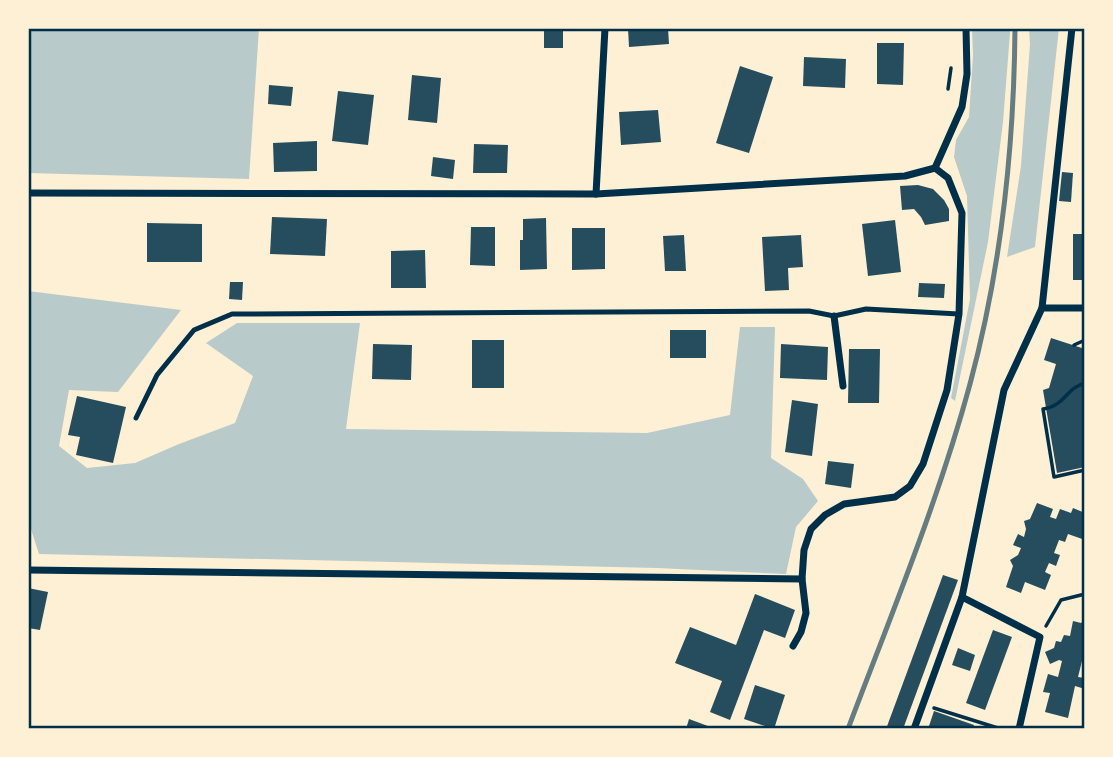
<svg xmlns="http://www.w3.org/2000/svg" width="1113" height="757" font-family="Overpass,sans-serif">
	<rect width="100%" height="100%" fill="#fdf0d5"/>
	<g fill="#b9caca">
		<polygon points="28,28 259,28 249,179 28,173"/>
		<polygon points="972,28 1010,28 1010,33 1003,122 988,242 955,401 951,398 970,299 967,196 954,157 956,140 969,117 973,55"/>
		<polygon points="1029,28 1059,28 1035,247 1007,257 1021,166 1030,44"/>
		<polygon points="28,291 181,310 118,392 69,390 59,446 87,468 135,463 179,444 235,423 253,376 206,343 237,323 360,323 346,429 647,433 730,415 740,327 775,327 771,458 803,479 818,501 796,527 786,574 657,568 39,554 28,520"/>
	</g>
	<g fill="#264d5e">
		<polygon points="628,28 668,28 669,44 629,47"/>
		<rect x="544" y="30" width="19" height="18"/>
		<polygon points="877,43 904,43 903,85 877,84"/>
		<polygon points="804,57 846,59 845,88 803,86"/>
		<polygon points="740,66 773,77 749,153 716,143"/>
		<polygon points="412,75 441,78 437,123 408,120"/>
		<polygon points="269,85 293,87 291,106 268,104"/>
		<polygon points="338,91 374,95 368,145 332,141"/>
		<polygon points="658,110 661,142 621,145 619,112"/>
		<polygon points="317,141 317,171 274,172 273,143"/>
		<polygon points="474,144 508,145 507,173 473,173"/>
		<polygon points="433,157 455,160 453,179 431,176"/>
		<polygon points="1062,172 1073,173 1071,202 1059,201"/>
		<polygon points="918,185 933,189 944,200 949,209 949,221 925,225 921,217 914,209 902,210 900,186"/>
		<polygon points="272,217 327,219 325,256 270,254"/>
		<polygon points="546,218 547,269 520,270 520,240 523,240 523,219"/>
		<polygon points="895,220 901,272 868,276 862,224"/>
		<polygon points="147,223 202,224 202,262 147,262"/>
		<polygon points="471,227 495,227 495,266 470,265"/>
		<polygon points="572,228 605,228 605,269 572,270"/>
		<rect x="1073" y="234" width="12" height="46"/>
		<polygon points="684,235 686,271 665,271 663,236"/>
		<polygon points="801,235 803,267 788,268 789,290 765,291 762,237"/>
		<polygon points="425,250 426,288 391,288 391,251"/>
		<polygon points="230,282 243,282 242,300 229,299"/>
		<polygon points="919,283 945,284 944,298 918,297"/>
		<rect x="670" y="330" width="36" height="28"/>
		<polygon points="1051,338 1085,349 1085,467 1057,473 1043,390 1049,388 1056,364 1044,360"/>
		<rect x="472" y="340" width="32" height="48"/>
		<polygon points="373,344 412,345 411,380 372,379"/>
		<polygon points="781,344 828,347 827,380 780,378"/>
		<polygon points="849,349 880,349 879,403 848,403"/>
		<polygon points="77,396 126,407 113,463 76,455 80,437 68,435"/>
		<polygon points="792,400 818,404 812,456 785,452"/>
		<polygon points="828,461 854,464 851,488 825,484"/>
		<polygon points="1037,503 1053,509 1050,517 1056,519 1060,509 1071,513 1073,508 1085,513 1085,540 1068,534 1065,542 1059,540 1054,553 1060,555 1056,566 1049,563 1045,572 1051,575 1045,590 1025,582 1021,593 1006,587 1013,566 1010,560 1018,555 1021,548 1013,545 1018,534 1024,537 1026,529 1024,521 1030,519"/>
		<polygon points="943,575 958,580 903,729 886,729"/>
		<polygon points="28,588 48,592 40,630 28,628"/>
		<polygon points="755,594 795,610 785,638 764,630 730,720 710,712 722,681 675,663 690,627 736,645"/>
		<polygon points="1085,619 1085,643 1082,653 1084,653 1078,677 1085,678 1085,689 1075,686 1068,718 1045,712 1050,693 1043,692 1048,674 1058,677 1062,661 1059,660 1050,664 1045,652 1054,648 1056,641 1061,642 1064,635 1070,636 1073,621 1081,623"/>
		<polygon points="993,630 1012,637 985,710 966,703"/>
		<polygon points="958,648 975,655 970,671 952,665"/>
		<polygon points="755,685 785,695 774,729 744,719"/>
		<polygon points="934,711 974,725 973,729 928,729"/>
		<polygon points="689,719 716,729 686,729"/>
	</g>
	<g fill="none" stroke-linecap="round" stroke-linejoin="round">
		<g stroke="#003049" stroke-width="3.5">
			<polyline points="948,89 951,68"/>
			<polyline points="1074,345 1085,340"/>
			<path d="M1085,383c-19,5 -20,23 -42,26l11,68 31,-7"/>
			<polyline points="1046,626 1061,600 1085,594"/>
			<polyline points="934,708 1001,729"/>
		</g>
		<polyline stroke="#003049" stroke-width="5" points="136,418 157,375 194,330 232,314 809,311 834,316 866,309 959,314"/>
		<g stroke="#003049" stroke-width="7">
			<polyline points="935,168 962,107 967,74 966,28"/>
			<polyline points="28,193 596,194 905,176 935,168"/>
			<polyline points="596,194 605,28"/>
			<polyline points="1042,308 1072,28"/>
			<polyline points="834,316 843,386"/>
			<polyline points="28,570 802,579"/>
			<polyline points="962,597 1040,637 1019,729"/>
			<polyline points="793,646 801,632 806,613 802,579 804,550 811,529 825,515 844,504 895,497 910,486 923,464 947,390 959,314 962,213 948,178 935,168"/>
			<polyline points="914,729 962,597 1004,390 1042,308 1085,308"/>
		</g>
		<path stroke="#657d81" stroke-width="5" d="M848,729c43,-114 90,-227 122,-345 31,-115 44,-236 45,-356"/>
	</g>
	<rect width="1113" height="757" fill="none" stroke="#fdf0d5" stroke-width="60"/>
	<rect x="30" y="30" width="1053" height="697" fill="none" stroke="#003049" stroke-width="2.5"/>
</svg>
